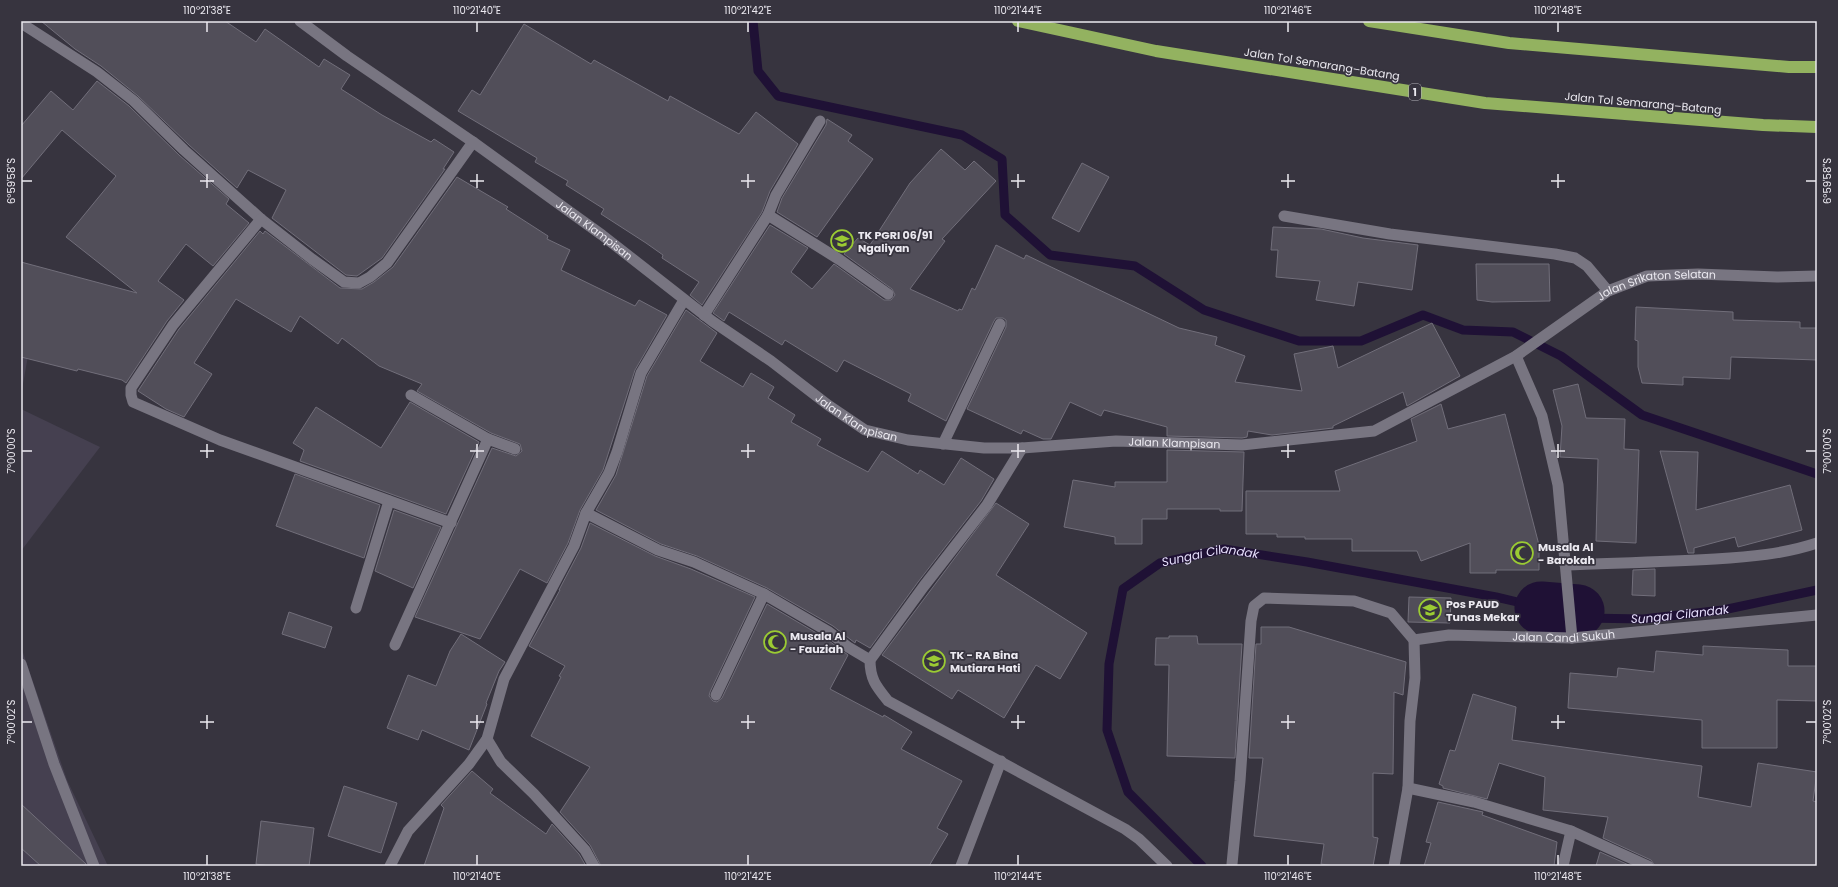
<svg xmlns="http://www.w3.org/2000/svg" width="1838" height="887" font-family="Poppins,sans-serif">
	<rect width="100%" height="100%" fill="#37343f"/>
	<g fill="#454050">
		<polygon points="21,307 35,317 21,395"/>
		<polygon points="21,409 100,447 21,551"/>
		<polygon points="21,647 67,780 108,866 21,866"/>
	</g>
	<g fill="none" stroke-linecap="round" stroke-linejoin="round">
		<g stroke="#1f1135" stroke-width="9">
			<polyline points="753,21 758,71 778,96 962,135 1002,159 1005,215 1050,255 1135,266 1204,310 1299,341 1361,341 1423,315 1463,330 1513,332 1561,356 1642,415 1817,474"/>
			<path id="s1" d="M1202,866l-74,-74 -21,-62 2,-66 14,-75 37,-26 64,-14 83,13 189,35 90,21 57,1 80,-9 94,-20"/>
		</g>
		<polyline stroke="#1f1135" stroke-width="53" points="1541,608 1578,611"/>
	</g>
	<g fill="#514e59" stroke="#716e7a">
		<polygon points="41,21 225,21 256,42 265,29 319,67 324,59 350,75 341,89 382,115 431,142 434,139 454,152 443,169 445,169 382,258 357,276 346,275 272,218 286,190 248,170 237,188 189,145 138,96 101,66 75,49"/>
		<polygon points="524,24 591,64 594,60 668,101 670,96 739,134 756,112 798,144 770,191 762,212 702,305 690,295 699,282 662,258 663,255 646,243 601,214 604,209 566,185 568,181 535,162 537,158 458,111 472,90 480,95"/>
		<polygon points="97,81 129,106 179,155 229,199 226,204 249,223 213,266 186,244 158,281 184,300 167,321 126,383 122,380 78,369 77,371 21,357 21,262 137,293 66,237 116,176 62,130 21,179 21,126 51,91 73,110"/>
		<polygon points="827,119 852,135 848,141 873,159 817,237 777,212 782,198 826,125"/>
		<polygon points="941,149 965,170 974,161 996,181 942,239 945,241 910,289 958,311 959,309 962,310 972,288 975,290 996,245 1024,259 1026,255 1179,328 1217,337 1215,345 1245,356 1235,382 1302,391 1294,354 1333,346 1338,368 1432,323 1460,376 1407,406 1403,392 1333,426 1333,428 1272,435 1248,431 1247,437 1242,438 1167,436 1167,427 1104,410 1101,416 1070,402 1051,439 1043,439 1023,430 1021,434 967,409 1006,327 1006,320 1003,318 996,318 994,321 946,421 908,401 911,394 844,360 837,372 785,340 782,345 729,312 724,321 713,313 770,225 808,248 791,272 812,289 834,264 884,300 891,300 895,295 892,289 844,254 858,238 870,245 910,183"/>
		<polygon points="1082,163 1109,177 1079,232 1052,218"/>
		<polygon points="457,177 508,207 506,209 548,236 547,239 570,250 561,270 635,306 639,300 667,315 635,370 603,470 580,510 568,543 547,583 520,569 480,639 415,617 492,448 516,456 522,451 520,444 491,433 417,391 422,384 379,366 342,338 338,344 300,316 291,332 236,299 194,363 212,374 184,417 166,409 138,391 179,329 260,231 263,234 265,231 340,288 362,289 374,282 393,267"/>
		<polygon points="1273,227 1321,229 1363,238 1418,245 1412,290 1358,282 1354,306 1316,300 1320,281 1276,277 1278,250 1271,250"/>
		<polygon points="1476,264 1549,264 1550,301 1492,302 1477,300"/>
		<polygon points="1636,307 1733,312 1733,320 1800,322 1800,328 1817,328 1817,360 1731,357 1730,379 1683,377 1683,385 1642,383 1638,367 1638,341 1635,340"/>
		<polygon points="686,310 717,333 700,361 743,387 751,373 774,387 768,398 795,415 791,422 821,439 817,445 868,472 882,451 918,474 920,470 944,485 961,458 994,479 981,501 918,582 870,648 856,640 855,643 833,626 767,588 697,556 661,544 596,510 616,475 647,376"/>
		<polygon points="1578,384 1586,418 1625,419 1624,449 1639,450 1636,543 1596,541 1598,459 1560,457 1562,426 1553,390"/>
		<polygon points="410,402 479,442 446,514 300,461 304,450 293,443 316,407 381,448"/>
		<polygon points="1441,404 1448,429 1505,414 1539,545 1539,570 1496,570 1496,573 1470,573 1470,543 1421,561 1417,551 1352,551 1352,539 1305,539 1305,537 1277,537 1277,534 1246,534 1246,491 1340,491 1335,471 1417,441 1411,419"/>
		<polygon points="1167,450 1244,452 1242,511 1220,511 1220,509 1167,509 1167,519 1142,519 1142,544 1115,544 1115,537 1064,527 1073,480 1115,487 1115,482 1167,482"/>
		<polygon points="1660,451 1698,452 1696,510 1790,485 1802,530 1738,547 1735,537 1694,548 1694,553 1688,553"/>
		<polygon points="295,474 380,505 364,558 276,526"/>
		<polygon points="996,503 1029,524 996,575 1087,633 1060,679 1036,665 1004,718 958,690 952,699 882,655"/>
		<polygon points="394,510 441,527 413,588 375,571"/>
		<polygon points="590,523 655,556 691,569 755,597 710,692 709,696 713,701 717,702 722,698 767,604 825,638 848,655 830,689 883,717 884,715 912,732 901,749 962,781 937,828 948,834 929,866 601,866 590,845 560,812 590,767 531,736 561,677 559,676 565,666 529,646 560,590 559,590 581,548"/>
		<polygon points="1655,569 1655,596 1632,595 1633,570"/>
		<polygon points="1409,597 1451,598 1450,623 1408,622"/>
		<polygon points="289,612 332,627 325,648 282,634"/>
		<polygon points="1261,627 1289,627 1406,662 1403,695 1394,692 1393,774 1373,773 1373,837 1378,838 1373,866 1334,866 1321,864 1324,844 1254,836 1263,758 1249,758 1256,644 1261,644"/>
		<polygon points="461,634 505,662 499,671 486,703 487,704 469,750 422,730 418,740 387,728 408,675 436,686 450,651"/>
		<polygon points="1169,636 1197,636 1198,644 1242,644 1235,758 1167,756 1169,665 1155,665 1156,638 1169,638"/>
		<polygon points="1703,646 1788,650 1788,666 1817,666 1817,701 1777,700 1777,748 1702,748 1702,720 1568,708 1570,673 1617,677 1618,668 1654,672 1656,651 1703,655"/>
		<polygon points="1473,694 1516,707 1512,740 1702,766 1698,797 1751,807 1758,763 1817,772 1813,801 1817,802 1817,866 1655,866 1651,860 1603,838 1608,817 1543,810 1545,777 1499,763 1487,799 1443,788 1443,786 1439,784 1450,750 1455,751"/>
		<polygon points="472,771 493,789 490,793 546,834 552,824 579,854 586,866 424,866 444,808 441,805"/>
		<polygon points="344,786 397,803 381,853 328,836"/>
		<polygon points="1438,802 1483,812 1482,815 1557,842 1554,866 1424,866 1431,843 1426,842"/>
		<polygon points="21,804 86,864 86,866 41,866 21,848"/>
		<polygon points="261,821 314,828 309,866 269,866 256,864"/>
		<polygon points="1600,852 1631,866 1596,866"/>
	</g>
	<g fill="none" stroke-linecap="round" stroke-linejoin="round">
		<polyline stroke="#787581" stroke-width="11" points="21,664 54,764 94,866"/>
		<g stroke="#787581" stroke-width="11">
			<polyline points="21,23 97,72 134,101 184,150 261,219 312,259 344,282 359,283 370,277 387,263 473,142"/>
			<polyline points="768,215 840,260 888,294"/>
			<polyline points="1284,216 1390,234 1555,254 1575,258 1587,266 1608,291"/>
			<polyline points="261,219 173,325 131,388 131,395 133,402 220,440 451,523"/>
			<polyline points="704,315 768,215 776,195 820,121"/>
			<polyline points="1516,356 1542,416 1558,485 1572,638"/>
			<polyline points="411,395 488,439 515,449"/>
			<polyline points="943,444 1000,324"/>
			<path d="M1022,448l-35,57 -63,81 -54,74c0,19 6,26 18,41l237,128 14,10 28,27"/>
			<polyline points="586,513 658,550 694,562 764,594 829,632 848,647 870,660"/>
			<path d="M1565,565c50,-2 100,-3 150,-6 34,-2 69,-5 102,-16"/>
			<polyline points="356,608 389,501"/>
			<path id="s2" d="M1414,640l35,-5 123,3 245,-23"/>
			<polyline points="395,645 488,439"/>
			<polyline points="716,695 764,594"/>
			<polyline points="487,739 501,762 534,794 585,850 594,866"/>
			<polyline points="1408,788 1474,802 1571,831 1648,866"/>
			<polyline points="1232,864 1240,781 1251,621 1254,606 1264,598 1354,601 1391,613 1414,640"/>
			<polyline points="390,866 408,831 469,764 487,739 504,679 574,546 586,513 609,473 617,452 641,373 684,300"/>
			<polyline points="961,866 1001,761"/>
			<polyline points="1394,866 1408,788 1410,721 1415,678 1414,640"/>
			<polyline points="1563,866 1571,831"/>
		</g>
		<path stroke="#787581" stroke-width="11" id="s3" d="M300,21l47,35 126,86 129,93 110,86 59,40 57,44 37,25 43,10 76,8h38l94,-7 126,4 132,-14 142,-75 92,-65 39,-15 51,-2 79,3 40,-1"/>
		<g stroke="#93b260" stroke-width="12">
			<polyline points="1018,21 1156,51 1485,103 1763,125 1817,127"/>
			<polyline points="1369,21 1509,43 1789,67 1817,67"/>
		</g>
	</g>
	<path fill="none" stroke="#ebe9f0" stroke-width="1.5" d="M207,22v10M477,22v10M748,22v10M1018,22v10M1288,22v10M1558,22v10M207,174v14M477,174v14M748,174v14M1018,174v14M1288,174v14M1558,174v14M22,181h10M200,181h14M470,181h14M741,181h14M1011,181h14M1281,181h14M1551,181h14M1806,181h10M207,444v14M477,444v14M748,444v14M1018,444v14M1288,444v14M1558,444v14M22,451h10M200,451h14M470,451h14M741,451h14M1011,451h14M1281,451h14M1551,451h14M1806,451h10M207,715v14M477,715v14M748,715v14M1018,715v14M1288,715v14M1558,715v14M22,722h10M200,722h14M470,722h14M741,722h14M1011,722h14M1281,722h14M1551,722h14M1806,722h10M207,855v10M477,855v10M748,855v10M1018,855v10M1288,855v10M1558,855v10"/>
	<defs>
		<g id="school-ring" transform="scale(1.15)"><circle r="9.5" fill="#37343f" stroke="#9bcb33" stroke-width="1.5"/><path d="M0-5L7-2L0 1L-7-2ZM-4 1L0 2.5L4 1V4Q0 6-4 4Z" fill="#9bcb33"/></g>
		<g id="mosque-ring" transform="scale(1.15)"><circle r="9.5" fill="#37343f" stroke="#9bcb33" stroke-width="1.5"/><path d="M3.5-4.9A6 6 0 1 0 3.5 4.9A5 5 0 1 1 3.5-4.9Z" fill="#9bcb33"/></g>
	</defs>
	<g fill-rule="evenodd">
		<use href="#school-ring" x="842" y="241"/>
		<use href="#mosque-ring" x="1522" y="553"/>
		<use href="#school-ring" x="1430" y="610"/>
		<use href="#mosque-ring" x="775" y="642"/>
		<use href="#school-ring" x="934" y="661"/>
	</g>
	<g text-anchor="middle" stroke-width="3.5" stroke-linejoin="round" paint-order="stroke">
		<rect fill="#37343f" stroke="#b5b3bb" stroke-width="1" x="1409" y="84" width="12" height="16" rx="3"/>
		<g font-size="10" font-weight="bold" fill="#ebe9f0">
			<text x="1415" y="96">1</text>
		</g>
		<g font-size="11" fill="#ebe9f0" stroke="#37343f">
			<text transform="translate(1322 64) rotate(9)" y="4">Jalan Tol Semarang–Batang</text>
			<text transform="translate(1643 103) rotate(5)" y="4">Jalan Tol Semarang–Batang</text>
			<text dy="4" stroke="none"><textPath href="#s3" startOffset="361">Jalan Klampisan</textPath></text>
			<text dy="4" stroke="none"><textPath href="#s3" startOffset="1532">Jalan Srikaton Selatan</textPath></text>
			<text dy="4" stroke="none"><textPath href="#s3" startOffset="685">Jalan Klampisan</textPath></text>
			<text dy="4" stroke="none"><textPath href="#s3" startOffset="1009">Jalan Klampisan</textPath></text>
			<text dy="4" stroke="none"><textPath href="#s2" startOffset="150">Jalan Candi Sukuh</textPath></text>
		</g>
		<g font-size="11" font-weight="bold" fill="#ebe9f0" stroke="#37343f" text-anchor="start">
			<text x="858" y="239">TK PGRI 06/91<tspan x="858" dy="13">Ngaliyan</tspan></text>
			<text x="1538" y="551">Musala Al<tspan x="1538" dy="13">- Barokah</tspan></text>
			<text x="1446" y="608">Pos PAUD<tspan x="1446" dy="13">Tunas Mekar</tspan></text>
			<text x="790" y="640">Musala Al<tspan x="790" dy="13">- Fauziah</tspan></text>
			<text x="950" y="659">TK - RA Bina<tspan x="950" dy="13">Mutiara Hati</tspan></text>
		</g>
		<g font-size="12" font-style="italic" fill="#e6dffb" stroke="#37343f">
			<text dy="4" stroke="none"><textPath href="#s1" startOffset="409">Sungai Cilandak</textPath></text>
			<text dy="4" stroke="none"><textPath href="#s1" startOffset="886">Sungai Cilandak</textPath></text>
		</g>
	</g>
	<rect width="1838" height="887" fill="none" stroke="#37343f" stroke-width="44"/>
	<rect x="22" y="22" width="1794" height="843" fill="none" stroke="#ebe9f0" stroke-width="1.5"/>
	<g font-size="10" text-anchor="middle" fill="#ebe9f0">
		<text x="207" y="14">110°21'38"E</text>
		<text x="477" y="14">110°21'40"E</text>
		<text x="748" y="14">110°21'42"E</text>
		<text x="1018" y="14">110°21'44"E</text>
		<text x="1288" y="14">110°21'46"E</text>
		<text x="1558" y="14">110°21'48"E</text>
		<text transform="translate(11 181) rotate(-90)" y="4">6°59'58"S</text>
		<text transform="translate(1827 181) rotate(-90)" y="4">6°59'58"S</text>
		<text transform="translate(11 451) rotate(-90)" y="4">7°00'00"S</text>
		<text transform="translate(1827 451) rotate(-90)" y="4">7°00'00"S</text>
		<text transform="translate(11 722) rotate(-90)" y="4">7°00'02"S</text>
		<text transform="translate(1827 722) rotate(-90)" y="4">7°00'02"S</text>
		<text x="207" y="880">110°21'38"E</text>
		<text x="477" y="880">110°21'40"E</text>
		<text x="748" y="880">110°21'42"E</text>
		<text x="1018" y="880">110°21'44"E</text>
		<text x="1288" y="880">110°21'46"E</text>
		<text x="1558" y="880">110°21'48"E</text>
	</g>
</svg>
